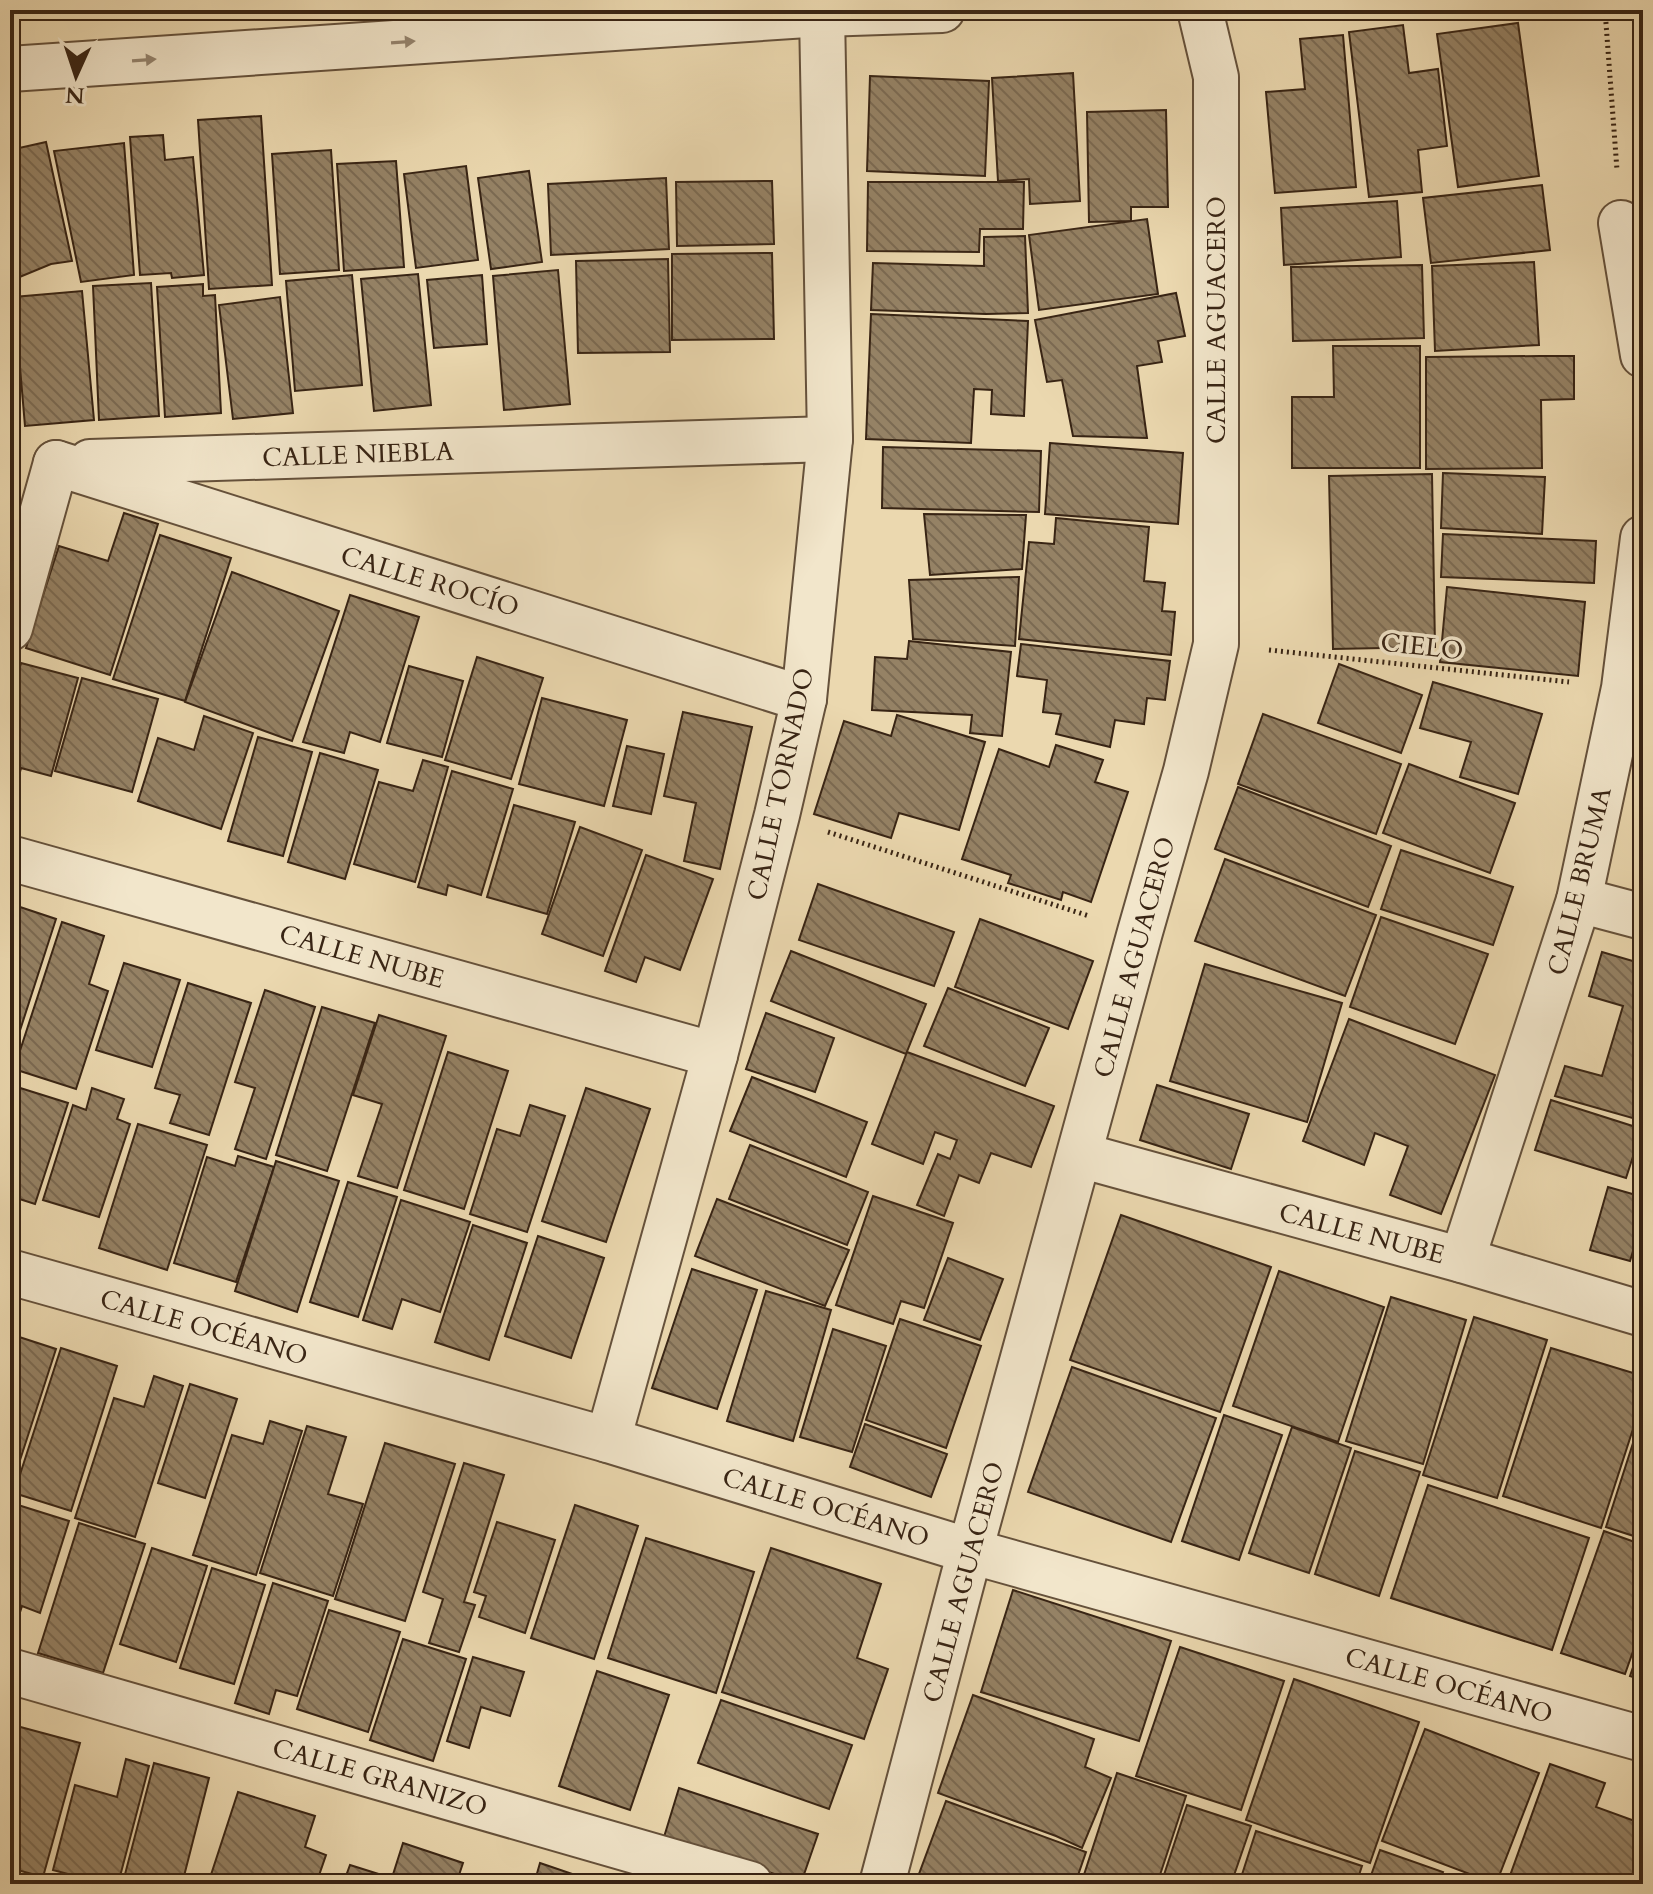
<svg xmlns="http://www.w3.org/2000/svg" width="1653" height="1894" font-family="Cardo,serif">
	<defs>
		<pattern id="building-back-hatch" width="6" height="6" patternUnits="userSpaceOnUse" patternTransform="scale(2)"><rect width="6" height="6" fill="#958265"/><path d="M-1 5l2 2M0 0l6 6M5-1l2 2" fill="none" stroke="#7b6a52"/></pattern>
	</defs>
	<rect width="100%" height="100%" fill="#ebd8af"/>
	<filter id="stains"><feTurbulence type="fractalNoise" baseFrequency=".0025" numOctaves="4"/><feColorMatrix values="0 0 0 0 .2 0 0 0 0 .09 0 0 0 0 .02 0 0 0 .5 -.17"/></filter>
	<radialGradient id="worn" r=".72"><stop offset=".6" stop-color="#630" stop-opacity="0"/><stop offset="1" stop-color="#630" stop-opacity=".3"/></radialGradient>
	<g fill="url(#building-back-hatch)" stroke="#382414" stroke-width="2">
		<polygon points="1518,23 1539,176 1458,187 1437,34"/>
		<polygon points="1403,25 1409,73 1438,69 1447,146 1418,150 1422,192 1369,197 1349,32"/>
		<polygon points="1343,35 1356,187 1275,193 1266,92 1305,89 1300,39"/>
		<polygon points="1073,73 1080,201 1030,204 1029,179 998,181 992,78"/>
		<polygon points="870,76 989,81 985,176 867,171"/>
		<polygon points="1166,110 1168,207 1131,207 1131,221 1089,222 1087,112"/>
		<polygon points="261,116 272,285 209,289 198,120"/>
		<polygon points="163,135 165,160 193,157 204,275 172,278 171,273 140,275 130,137"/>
		<polygon points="46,142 72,261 51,264 10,281 10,150"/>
		<polygon points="124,143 134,275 81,282 54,151"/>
		<polygon points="331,150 339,270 280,274 272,154"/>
		<polygon points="396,161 404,267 344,271 337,164"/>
		<polygon points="466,166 478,260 416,268 404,174"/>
		<polygon points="529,171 542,262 491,269 478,178"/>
		<polygon points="666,178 669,249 551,255 548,184"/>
		<polygon points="772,181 774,244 677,246 676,182"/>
		<polygon points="868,182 1024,182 1023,229 980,229 979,252 867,251"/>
		<polygon points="1542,185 1550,250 1431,263 1423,198"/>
		<polygon points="1397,201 1401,257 1284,265 1281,208"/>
		<polygon points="1147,219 1158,294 1039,310 1029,235"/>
		<polygon points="1025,236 1028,313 986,314 871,310 873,263 984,266 984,237"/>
		<polygon points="772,253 774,339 672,340 672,254"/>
		<polygon points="668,259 670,352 578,353 576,261"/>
		<polygon points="1534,262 1539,345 1435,351 1432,266"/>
		<polygon points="1422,265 1424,338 1293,341 1291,267"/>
		<polygon points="558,270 570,404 504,410 493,276"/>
		<polygon points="418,274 431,405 374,411 361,279"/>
		<polygon points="352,275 362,385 295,391 286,281"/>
		<polygon points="482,275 487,344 434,348 427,280"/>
		<polygon points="151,283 159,416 99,420 93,286"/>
		<polygon points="203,284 203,296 215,295 221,413 165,417 157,287"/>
		<polygon points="82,291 94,420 25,426 14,297"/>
		<polygon points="1176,293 1185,336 1158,341 1162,362 1137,366 1147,438 1073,436 1062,380 1047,382 1035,320"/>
		<polygon points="280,297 293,413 233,419 219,305"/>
		<polygon points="871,314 1028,321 1024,416 991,414 992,390 974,389 971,443 866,439"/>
		<polygon points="1333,346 1420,346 1420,468 1292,468 1292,397 1334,397"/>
		<polygon points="1540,356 1574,356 1574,399 1541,400 1542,468 1426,469 1426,357"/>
		<polygon points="1050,443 1183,453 1178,524 1045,514"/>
		<polygon points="883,447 1041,451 1039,512 882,508"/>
		<polygon points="1443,473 1545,477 1542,534 1441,528"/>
		<polygon points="1432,474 1435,647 1333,649 1329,476"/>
		<polygon points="124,513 158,524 110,675 26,648 59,546 108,561"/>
		<polygon points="924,514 1026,515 1022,569 930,575"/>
		<polygon points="1056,518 1149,527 1144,581 1165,583 1162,611 1175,612 1171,655 1019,639 1029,542 1054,544"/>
		<polygon points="1443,534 1596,541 1594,583 1441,577"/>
		<polygon points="160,535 231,558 185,701 113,679"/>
		<polygon points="232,572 339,611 292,741 185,702"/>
		<polygon points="1019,577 1015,646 913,639 909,580"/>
		<polygon points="1447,587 1585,602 1578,676 1440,662"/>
		<polygon points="350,595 419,617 380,742 350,732 344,753 303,742"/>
		<polygon points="909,641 1011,652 1002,736 970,733 972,715 872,710 875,657 907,659"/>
		<polygon points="1021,644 1170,661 1165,700 1147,698 1144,724 1115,720 1110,747 1056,734 1061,714 1043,712 1047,680 1017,676"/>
		<polygon points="477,657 543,678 511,779 445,760"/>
		<polygon points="21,663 78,678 51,776 21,768 12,803 10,802 10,704"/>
		<polygon points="1339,664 1422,695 1401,753 1318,723"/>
		<polygon points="409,666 463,681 442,757 387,743"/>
		<polygon points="82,678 158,699 132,792 55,771"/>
		<polygon points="1433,682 1542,714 1518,794 1460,777 1471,742 1420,728"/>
		<polygon points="542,698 627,720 604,806 519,784"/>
		<polygon points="683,712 752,727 720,869 684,861 696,803 664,796"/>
		<polygon points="1263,714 1401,764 1376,834 1238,784"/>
		<polygon points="897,715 985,742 959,830 899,813 891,838 814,814 844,721 891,736"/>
		<polygon points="204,716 253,733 221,829 138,801 158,738 194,750"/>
		<polygon points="258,737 312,752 283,856 228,841"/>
		<polygon points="1056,745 1103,760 1095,782 1128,792 1091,902 1063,892 1061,900 1008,883 1011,875 962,859 999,749 1049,767"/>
		<polygon points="627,746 664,754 651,814 613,806"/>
		<polygon points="320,753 378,770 345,879 288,862"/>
		<polygon points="423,760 448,767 415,882 354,864 379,782 413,791"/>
		<polygon points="1409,764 1515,803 1490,873 1383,833"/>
		<polygon points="452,771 513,789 481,895 448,885 446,895 418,887"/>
		<polygon points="1238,787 1391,846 1368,907 1215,849"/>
		<polygon points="514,805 575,822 547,914 487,897"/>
		<polygon points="580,827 642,850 603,956 542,934"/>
		<polygon points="1401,850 1513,887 1493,945 1381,909"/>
		<polygon points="646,855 713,879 680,970 645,957 636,982 605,971"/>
		<polygon points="1225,859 1376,915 1345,996 1195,941"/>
		<polygon points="818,884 954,932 934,986 799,940"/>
		<polygon points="14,905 56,919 13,1052 10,1052 10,919"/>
		<polygon points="1381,917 1488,954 1455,1044 1350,1007"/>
		<polygon points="980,919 1093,961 1068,1029 955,987"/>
		<polygon points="62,922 104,936 89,984 108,991 76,1089 14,1069"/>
		<polygon points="791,951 926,1004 906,1054 771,1001"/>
		<polygon points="1602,952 1643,964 1643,1121 1555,1096 1565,1066 1602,1076 1623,1006 1589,996"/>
		<polygon points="124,963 180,980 152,1067 96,1050"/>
		<polygon points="1205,964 1342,1003 1307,1122 1170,1081"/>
		<polygon points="188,983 251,1003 209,1135 170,1123 180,1095 155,1088"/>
		<polygon points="948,988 1049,1028 1025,1086 924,1046"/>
		<polygon points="265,990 315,1007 266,1159 235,1149 255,1088 235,1082"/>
		<polygon points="322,1007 375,1023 327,1171 276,1155"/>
		<polygon points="766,1013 834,1038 815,1092 746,1069"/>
		<polygon points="379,1015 446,1036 397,1188 358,1176 382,1104 353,1095"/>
		<polygon points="1349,1019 1495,1075 1441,1214 1390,1195 1408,1146 1375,1133 1364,1165 1303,1141"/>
		<polygon points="448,1052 508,1071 464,1209 404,1190"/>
		<polygon points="907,1052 1054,1106 1031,1167 991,1153 979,1183 959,1175 944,1216 917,1205 938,1154 950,1159 957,1140 935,1132 923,1164 872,1144"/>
		<polygon points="752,1077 867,1122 846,1177 730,1131"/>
		<polygon points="1157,1085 1249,1114 1231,1169 1140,1140"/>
		<polygon points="17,1087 68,1103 35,1204 10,1196 10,1109"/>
		<polygon points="92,1088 124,1099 117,1119 130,1124 99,1217 43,1200 73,1105 86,1110"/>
		<polygon points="586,1088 650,1109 606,1242 542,1221"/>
		<polygon points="1551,1100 1642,1129 1626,1178 1535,1150"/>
		<polygon points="530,1105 565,1116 527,1232 470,1214 497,1129 520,1136"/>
		<polygon points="138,1124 207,1145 167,1270 99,1248"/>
		<polygon points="750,1145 868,1192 847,1245 729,1199"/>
		<polygon points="238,1156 274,1167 236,1282 174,1263 207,1157 235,1166"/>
		<polygon points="276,1161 339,1181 297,1312 235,1291"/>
		<polygon points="348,1182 397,1197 358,1317 310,1302"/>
		<polygon points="1608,1187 1643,1197 1643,1218 1630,1261 1590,1250"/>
		<polygon points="873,1196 953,1223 924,1308 901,1301 893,1324 836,1305"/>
		<polygon points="717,1199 849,1250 825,1306 695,1256"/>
		<polygon points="401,1200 470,1222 440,1312 402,1299 392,1329 363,1320"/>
		<polygon points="1121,1215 1271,1267 1220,1412 1070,1360"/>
		<polygon points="473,1225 527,1243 489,1360 435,1342"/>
		<polygon points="538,1236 604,1258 571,1358 505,1336"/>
		<polygon points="948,1258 1003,1279 980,1340 924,1320"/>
		<polygon points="692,1269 757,1290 717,1409 652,1388"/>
		<polygon points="1279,1271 1384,1307 1338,1442 1233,1406"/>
		<polygon points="766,1291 831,1310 793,1441 727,1421"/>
		<polygon points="1391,1297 1466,1320 1423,1464 1346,1441"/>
		<polygon points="1474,1317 1547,1340 1497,1498 1423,1475"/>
		<polygon points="900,1319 981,1346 946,1448 866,1420"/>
		<polygon points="833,1329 886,1346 852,1452 800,1437"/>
		<polygon points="10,1334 56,1349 10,1491"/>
		<polygon points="61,1348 117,1366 71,1511 14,1493"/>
		<polygon points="1551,1348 1643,1376 1643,1398 1601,1528 1503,1496"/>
		<polygon points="1072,1367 1216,1418 1171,1542 1028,1492"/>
		<polygon points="154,1376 183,1386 135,1537 75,1518 114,1398 144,1407"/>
		<polygon points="190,1384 237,1399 205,1498 158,1483"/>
		<polygon points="1643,1412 1643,1539 1606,1527"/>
		<polygon points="1224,1415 1282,1435 1239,1560 1182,1541"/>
		<polygon points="270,1421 302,1431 256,1575 193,1555 232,1435 263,1444"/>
		<polygon points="865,1424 947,1454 931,1497 850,1467"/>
		<polygon points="307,1426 346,1437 328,1494 363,1504 333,1596 260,1573"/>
		<polygon points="1292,1427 1351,1448 1309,1573 1249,1553"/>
		<polygon points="385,1443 455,1464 405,1621 335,1599"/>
		<polygon points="1355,1451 1420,1472 1379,1596 1315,1574"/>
		<polygon points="464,1463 504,1475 464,1602 475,1605 459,1652 429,1643 443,1599 423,1592"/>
		<polygon points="1428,1485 1589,1538 1552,1650 1391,1598"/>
		<polygon points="18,1505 69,1521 40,1613 22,1606 10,1644 10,1529"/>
		<polygon points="575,1505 638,1526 594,1659 531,1638"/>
		<polygon points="497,1522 555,1540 525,1633 479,1617 486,1596 474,1592"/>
		<polygon points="79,1523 145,1544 103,1673 38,1653"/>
		<polygon points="1604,1531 1643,1545 1643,1623 1625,1674 1561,1653"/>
		<polygon points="646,1538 754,1572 716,1693 608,1658"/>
		<polygon points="152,1548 207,1566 176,1662 120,1644"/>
		<polygon points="771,1548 881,1584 857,1658 888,1669 864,1739 722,1692"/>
		<polygon points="212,1568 265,1585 234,1684 180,1668"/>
		<polygon points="273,1583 328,1601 297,1696 276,1690 269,1714 235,1703"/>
		<polygon points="1013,1590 1171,1641 1139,1741 981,1692"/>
		<polygon points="329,1610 400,1632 368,1732 297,1709"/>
		<polygon points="1643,1638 1643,1680 1630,1676"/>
		<polygon points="403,1639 466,1659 433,1761 370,1740"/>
		<polygon points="1180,1647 1284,1681 1241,1810 1136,1776"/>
		<polygon points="473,1657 524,1672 510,1716 481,1707 469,1748 447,1741"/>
		<polygon points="597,1671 669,1695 630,1810 559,1786"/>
		<polygon points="1294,1679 1419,1722 1370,1863 1246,1820"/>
		<polygon points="973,1695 1094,1739 1085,1767 1111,1778 1082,1848 1056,1836 938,1793"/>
		<polygon points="721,1700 852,1745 829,1809 698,1763"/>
		<polygon points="13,1725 80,1743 43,1877 10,1868 10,1737"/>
		<polygon points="1425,1729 1539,1773 1496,1884 1382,1841"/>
		<polygon points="126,1759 149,1766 118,1884 94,1884 94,1881 53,1870 75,1785 117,1797"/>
		<polygon points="154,1763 209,1778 182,1884 129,1884 123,1882"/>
		<polygon points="1550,1764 1605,1783 1596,1807 1643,1824 1643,1879 1641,1884 1507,1884"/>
		<polygon points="1117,1773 1186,1796 1157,1884 1081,1884"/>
		<polygon points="679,1788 818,1834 801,1883 664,1837"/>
		<polygon points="238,1792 315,1816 305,1847 326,1855 316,1884 208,1884"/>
		<polygon points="946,1801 1086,1852 1075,1884 946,1884 919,1874"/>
		<polygon points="1187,1805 1251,1826 1231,1884 1161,1884"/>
		<polygon points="1256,1831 1362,1866 1356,1884 1239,1884"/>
		<polygon points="403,1843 463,1863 456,1884 390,1884"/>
		<polygon points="1380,1850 1443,1872 1438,1884 1368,1884"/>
		<polygon points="540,1863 596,1882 595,1884 534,1884"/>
		<polygon points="350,1865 388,1877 386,1884 343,1884"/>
	</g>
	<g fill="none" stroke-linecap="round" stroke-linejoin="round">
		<g stroke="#65513b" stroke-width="48">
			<g id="street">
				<polyline points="10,69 822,14 942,10"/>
				<polyline points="1621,223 1643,355"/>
				<polyline points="90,462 830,439"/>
				<polyline points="56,463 804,699"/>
				<polyline points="10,628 56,463"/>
				<polyline points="10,858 715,1055"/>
				<polyline points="1579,900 1643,917"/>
				<polyline points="1080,1155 1462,1260 1643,1314"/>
				<polyline points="1462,1260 1579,900 1624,688 1643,538"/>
				<polyline points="10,1272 608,1440 970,1551 1643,1739"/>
				<polyline points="608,1440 715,1055 777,815 804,699 830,439 822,14"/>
				<polyline points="10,1671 750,1884"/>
				<polyline points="882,1884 970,1551 1140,932 1186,771 1216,644 1216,77 1200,10"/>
			</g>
		</g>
		<g stroke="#382414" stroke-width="5" stroke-dasharray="2 4" stroke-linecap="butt">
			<polyline points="1605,10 1617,170"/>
			<polyline points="1269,650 1569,682"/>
			<polyline points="828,832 1089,916"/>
		</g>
		<use href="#street" stroke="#f2e6cb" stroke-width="44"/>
	</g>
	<defs><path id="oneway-solid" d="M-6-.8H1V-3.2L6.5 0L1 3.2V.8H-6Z" transform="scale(2)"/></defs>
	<g fill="#958570">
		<use href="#oneway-solid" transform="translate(403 42) rotate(-4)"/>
		<use href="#oneway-solid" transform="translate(144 60) rotate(-4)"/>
	</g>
	<g text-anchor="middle" stroke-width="7" stroke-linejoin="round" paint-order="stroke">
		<g font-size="26" fill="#382414" stroke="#f2e6cb">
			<text transform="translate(1216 320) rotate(-90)" y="9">CALLE AGUACERO</text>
			<text transform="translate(358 454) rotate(-2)" y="9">CALLE NIEBLA</text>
			<text transform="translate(430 581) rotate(17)" y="9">CALLE ROCÍO</text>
			<text transform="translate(1422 646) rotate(6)" y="9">CIELO</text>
			<text transform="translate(780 784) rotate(-78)" y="9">CALLE TORNADO</text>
			<text transform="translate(1579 881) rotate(-76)" y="9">CALLE BRUMA</text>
			<text transform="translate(362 956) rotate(16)" y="9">CALLE NUBE</text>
			<text transform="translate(1134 957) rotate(-75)" y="9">CALLE AGUACERO</text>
			<text transform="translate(1362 1233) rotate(15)" y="9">CALLE NUBE</text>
			<text transform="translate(204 1327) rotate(16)" y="9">CALLE OCÉANO</text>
			<text transform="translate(826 1507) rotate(17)" y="9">CALLE OCÉANO</text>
			<text transform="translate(963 1582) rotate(-75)" y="9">CALLE AGUACERO</text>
			<text transform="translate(1449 1685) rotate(16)" y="9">CALLE OCÉANO</text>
			<text transform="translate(380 1777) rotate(16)" y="9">CALLE GRANIZO</text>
		</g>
	</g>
	<rect width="1653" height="1894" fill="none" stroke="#ebd8af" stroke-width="40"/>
	<rect x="12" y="12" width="1629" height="1870" fill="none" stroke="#382414" stroke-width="4"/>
	<rect x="20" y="20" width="1613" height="1854" fill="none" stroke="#382414" stroke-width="2"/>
	<g transform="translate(76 76) rotate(183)" stroke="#f2e6cb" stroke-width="6" paint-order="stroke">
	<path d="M0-6L14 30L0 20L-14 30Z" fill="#382414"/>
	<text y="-12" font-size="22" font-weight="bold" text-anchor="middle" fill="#382414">N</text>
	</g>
	<rect width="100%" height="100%" filter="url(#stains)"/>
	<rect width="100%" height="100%" fill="url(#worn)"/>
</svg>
